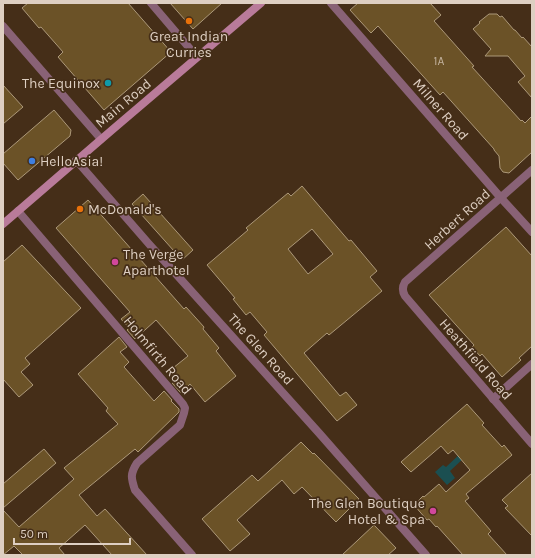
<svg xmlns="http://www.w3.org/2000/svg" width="535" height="558" font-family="Karla,sans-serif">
	<rect width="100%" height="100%" fill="#452e18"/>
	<polygon fill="#1b4f51" points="461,453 465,457 450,471 455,478 447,485 435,472 443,465 446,467"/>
	<g fill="#6b5227" stroke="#ac9879" fill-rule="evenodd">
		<polygon points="28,3 128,3 171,52 104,110 58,57 63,52 41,27 39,28 22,8"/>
		<polygon points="170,3 222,3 193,29"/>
		<polygon points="358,3 430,3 441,15 434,21 474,66 472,67 521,121 522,120 525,123 532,116 532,152 509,173 503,172 500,168 499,156 494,150 494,149 443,92 440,95 378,26 371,33 350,10"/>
		<polygon points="489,14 497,14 500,17 502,16 514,30 515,30 522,38 523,37 532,47 532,98 518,82 525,76 508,56 485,56 491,49 473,29 480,23 479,22"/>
		<polygon points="3,85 23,107 3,124"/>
		<polygon points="54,110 71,130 70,136 18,180 3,163 3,154"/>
		<path d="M302,186l47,55 2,-1 26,31 -7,6 12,14 -53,44 -2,-2 -23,20 36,43 6,-4 11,13 -20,16 -73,-86 3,-3 -17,-20 -4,3 -13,-16 2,-1 -28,-33 41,-35 -2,-2 42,-35 3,3zM312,229l21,25 -25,20 -20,-25z"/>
		<polygon points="143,194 193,250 182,260 132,204"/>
		<polygon points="88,200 184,309 186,307 204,327 203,329 219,348 216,351 236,376 205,402 190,384 181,393 172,383 175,380 168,372 188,356 156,320 135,339 127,330 129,328 121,319 130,312 56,228"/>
		<polygon points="506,227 532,256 532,346 519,358 521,360 502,377 482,354 480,356 472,347 474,345 429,295"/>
		<polygon points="22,245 81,308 25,358 30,364 21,372 33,385 19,397 3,379 3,262"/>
		<polygon points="119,337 127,347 120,352 129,362 124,367 154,401 164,391 172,400 171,401 179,409 179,412 138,452 135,449 79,495 97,516 105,509 147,555 112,555 85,525 59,548 65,555 23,555 14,546 3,555 3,510 19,527 74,479 64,468 118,424 106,411 108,408 78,374"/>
		<polygon points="467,404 484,423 482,425 502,447 504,445 512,455 466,494 469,498 465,501 491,531 488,534 507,555 463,555 437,526 436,527 429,519 427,520 414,505 423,496 424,497 439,484 446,492 470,470 453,450 448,454 441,446 411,472 401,462"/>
		<polygon points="301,442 313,454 314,453 359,499 336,522 302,487 294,494 282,480 237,520 250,534 230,551 202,519 252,475 258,481"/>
		<polygon points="44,449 56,463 3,508 3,484"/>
		<polygon points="532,473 532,536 505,508 508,506 502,500"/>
		<polygon points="374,525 396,548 388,555 342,555"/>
	</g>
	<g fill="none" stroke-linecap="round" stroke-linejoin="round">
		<g stroke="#896276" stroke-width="8">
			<polyline points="151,3 197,57"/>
			<polyline points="331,3 501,198 532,232"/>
			<polyline points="3,26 101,139"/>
			<polyline points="76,160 149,244 319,433 426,555"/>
			<path d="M532,170l-127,112c-3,5 -3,9 0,14l127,148"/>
			<path d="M18,211l165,193 2,4 -1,5 -4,12 -43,38c-7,11 -6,15 -2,27l57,65"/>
			<polyline points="493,399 532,364"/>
		</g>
		<polyline stroke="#b97b9a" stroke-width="8" points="3,224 112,130 261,3"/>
	</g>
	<g fill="#e8710a" stroke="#452e18" stroke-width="1.5">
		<circle cx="189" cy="21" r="4"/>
		<circle cx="80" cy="209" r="4"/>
	</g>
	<circle fill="#0f9aa8" stroke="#452e18" stroke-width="1.5" cx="108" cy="83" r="4"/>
	<circle fill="#3f7fe0" stroke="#452e18" stroke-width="1.5" cx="32" cy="161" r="4"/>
	<g fill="#d1479c" stroke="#452e18" stroke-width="1.5">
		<circle cx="115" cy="262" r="4"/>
		<circle cx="433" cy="511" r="4"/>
	</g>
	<g text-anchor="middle" stroke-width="3.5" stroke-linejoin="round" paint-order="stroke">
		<g font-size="12" fill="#c1b09b">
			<text x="439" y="65">1A</text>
		</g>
		<g font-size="14" fill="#decfc2" stroke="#452e18" text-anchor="start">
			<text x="189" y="41" text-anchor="middle">Great Indian<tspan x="189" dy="16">Curries</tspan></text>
			<text x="100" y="88" text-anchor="end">The Equinox</text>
			<text x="40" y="166">HelloAsia!</text>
			<text x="88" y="214">McDonald's</text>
			<text x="123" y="259">The Verge<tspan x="123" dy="16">Aparthotel</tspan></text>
			<text x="425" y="508" text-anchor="end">The Glen Boutique<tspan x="425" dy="16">Hotel &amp; Spa</tspan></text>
		</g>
		<g font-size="14" fill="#decfc2" stroke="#452e18">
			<text transform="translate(123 103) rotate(-40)" y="5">Main Road</text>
			<text transform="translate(441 109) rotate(49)" y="5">Milner Road</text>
			<text transform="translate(457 219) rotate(-42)" y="5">Herbert Road</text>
			<text transform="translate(261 349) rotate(48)" y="5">The Glen Road</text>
			<text transform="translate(158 355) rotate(50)" y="5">Holmfirth Road</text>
			<text transform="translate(476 359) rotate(49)" y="5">Heathfield Road</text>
		</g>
	</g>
	<rect width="535" height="558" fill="none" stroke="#decfc2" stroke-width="8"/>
	<path d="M14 538v6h116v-6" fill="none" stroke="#decfc2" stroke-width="2"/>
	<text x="20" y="538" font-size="12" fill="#decfc2" stroke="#452e18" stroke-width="3" paint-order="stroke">50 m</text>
</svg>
